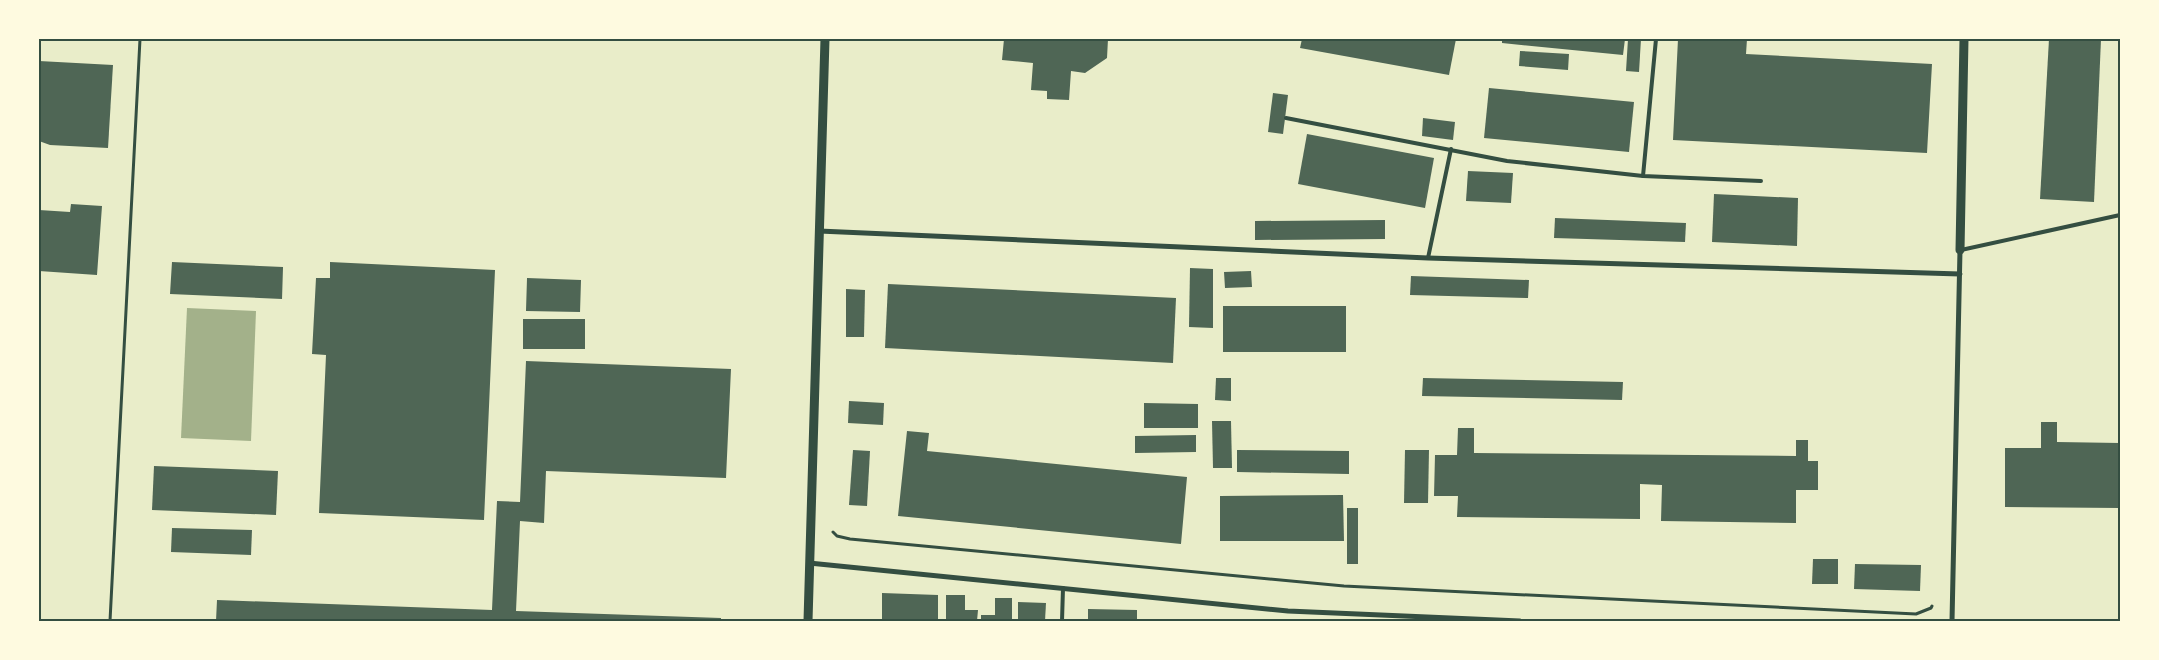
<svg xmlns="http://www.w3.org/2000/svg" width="2159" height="660" font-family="Spectral,serif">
	<rect width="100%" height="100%" fill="#e9edc9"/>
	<polygon fill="#a3b18a" points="187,308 256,311 251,441 181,438"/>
	<g fill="#4f6655">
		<polygon points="1004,39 1108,39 1107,58 1085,73 1071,71 1069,100 1047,99 1047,91 1031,90 1033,63 1002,60"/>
		<polygon points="1302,39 1456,39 1449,75 1300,48"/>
		<polygon points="1502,39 1625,39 1623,55 1502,43"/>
		<polygon points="1628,39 1641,39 1639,72 1626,71"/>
		<polygon points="1678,39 1747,39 1746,54 1932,64 1927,153 1673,140"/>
		<polygon points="2049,39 2101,39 2094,202 2040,199"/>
		<polygon points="1520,51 1569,54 1568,70 1519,66"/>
		<polygon points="39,61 113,65 108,148 50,145 39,141"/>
		<polygon points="1489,88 1634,102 1629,152 1484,138"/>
		<polygon points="1273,93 1288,95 1283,134 1268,132"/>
		<polygon points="1423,118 1455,122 1453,140 1422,136"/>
		<polygon points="1307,134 1434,158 1425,208 1298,184"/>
		<polygon points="1468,171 1513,173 1511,203 1466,201"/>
		<polygon points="1714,194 1798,198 1797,246 1712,242"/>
		<polygon points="71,204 102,206 97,275 39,271 39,210 70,212"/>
		<polygon points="1555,218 1686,223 1685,242 1554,238"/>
		<polygon points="1385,220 1385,239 1255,240 1255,221"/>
		<polygon points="172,262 283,267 282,299 170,294"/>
		<polygon points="330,262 495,270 484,520 319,513 326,355 312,354 316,278 330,278"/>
		<polygon points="1190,268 1213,269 1213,328 1189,327"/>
		<polygon points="1251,271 1252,287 1225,288 1224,272"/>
		<polygon points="1411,276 1529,280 1528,298 1410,295"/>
		<polygon points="527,278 581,280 580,312 526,311"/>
		<polygon points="888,284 1176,298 1173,363 885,348"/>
		<polygon points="846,289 865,290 864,337 846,337"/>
		<rect x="1223" y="306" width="123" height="46"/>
		<rect x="523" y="319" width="62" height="30"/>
		<polygon points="526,361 731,369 726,478 546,471 544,523 520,521 516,611 721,618 721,621 216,621 217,600 492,610 497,501 520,502"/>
		<polygon points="1216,378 1231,378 1231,401 1215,400"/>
		<polygon points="1423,378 1623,382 1622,400 1422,396"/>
		<polygon points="849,401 884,403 883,425 848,423"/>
		<polygon points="1144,403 1198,404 1198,428 1144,428"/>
		<polygon points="1212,421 1231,421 1232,468 1213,468"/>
		<polygon points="2041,422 2057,422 2057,442 2120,443 2120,508 2005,507 2005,448 2041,448"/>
		<polygon points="1458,428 1474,428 1474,453 1796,456 1796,440 1808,440 1808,461 1818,461 1818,490 1796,490 1796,523 1661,521 1662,485 1640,484 1640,519 1457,517 1458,496 1434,496 1435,455 1457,455"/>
		<polygon points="907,431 929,433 927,451 1187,477 1181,544 898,516"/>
		<polygon points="1196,435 1196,452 1135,453 1135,436"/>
		<polygon points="853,450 870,451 867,506 849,505"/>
		<polygon points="1237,450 1349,451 1349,474 1237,472"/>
		<polygon points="1405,450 1429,450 1428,503 1404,503"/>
		<polygon points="154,466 278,471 276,515 152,510"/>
		<polygon points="1343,495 1344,541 1220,541 1220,496"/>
		<rect x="1347" y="508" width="11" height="56"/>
		<polygon points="172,528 252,530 251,555 171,552"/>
		<polygon points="1813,559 1838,559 1838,584 1812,584"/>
		<polygon points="1855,564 1921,565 1920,591 1854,589"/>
		<polygon points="882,593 938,595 938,621 882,621"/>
		<polygon points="946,595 965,595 965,610 978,610 977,621 946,621"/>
		<polygon points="995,598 1012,598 1012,621 981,621 981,615 995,615"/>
		<polygon points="1018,602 1046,603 1045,621 1018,621"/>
		<polygon points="1088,609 1137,610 1137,621 1088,621"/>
	</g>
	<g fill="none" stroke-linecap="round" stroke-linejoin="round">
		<g stroke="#344e41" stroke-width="3">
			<polyline points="833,532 837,536 850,539 1344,586 1916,614 1931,608 1932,606"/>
			<polyline points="110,621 140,39"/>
		</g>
		<g stroke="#344e41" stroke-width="4">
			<polyline points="1286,118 1507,161 1643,176 1761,181"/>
			<polyline points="1643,176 1656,39"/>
			<polyline points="1961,250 2120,215"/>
			<polyline points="1428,258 1451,149"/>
			<polyline points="1062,621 1063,588"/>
		</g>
		<g stroke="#344e41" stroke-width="5">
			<polyline points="819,231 1428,258 1960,274"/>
			<polyline points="809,563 1288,611 1520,621"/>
			<polyline points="1952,621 1960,250"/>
		</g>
		<g stroke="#344e41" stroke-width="9">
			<polyline points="1960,250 1964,39"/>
			<polyline points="808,621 825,39"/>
		</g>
	</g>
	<rect width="2159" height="660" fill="none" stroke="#fefae0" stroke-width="80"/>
	<rect x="40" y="40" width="2079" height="580" fill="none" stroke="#344e41" stroke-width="2"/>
</svg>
